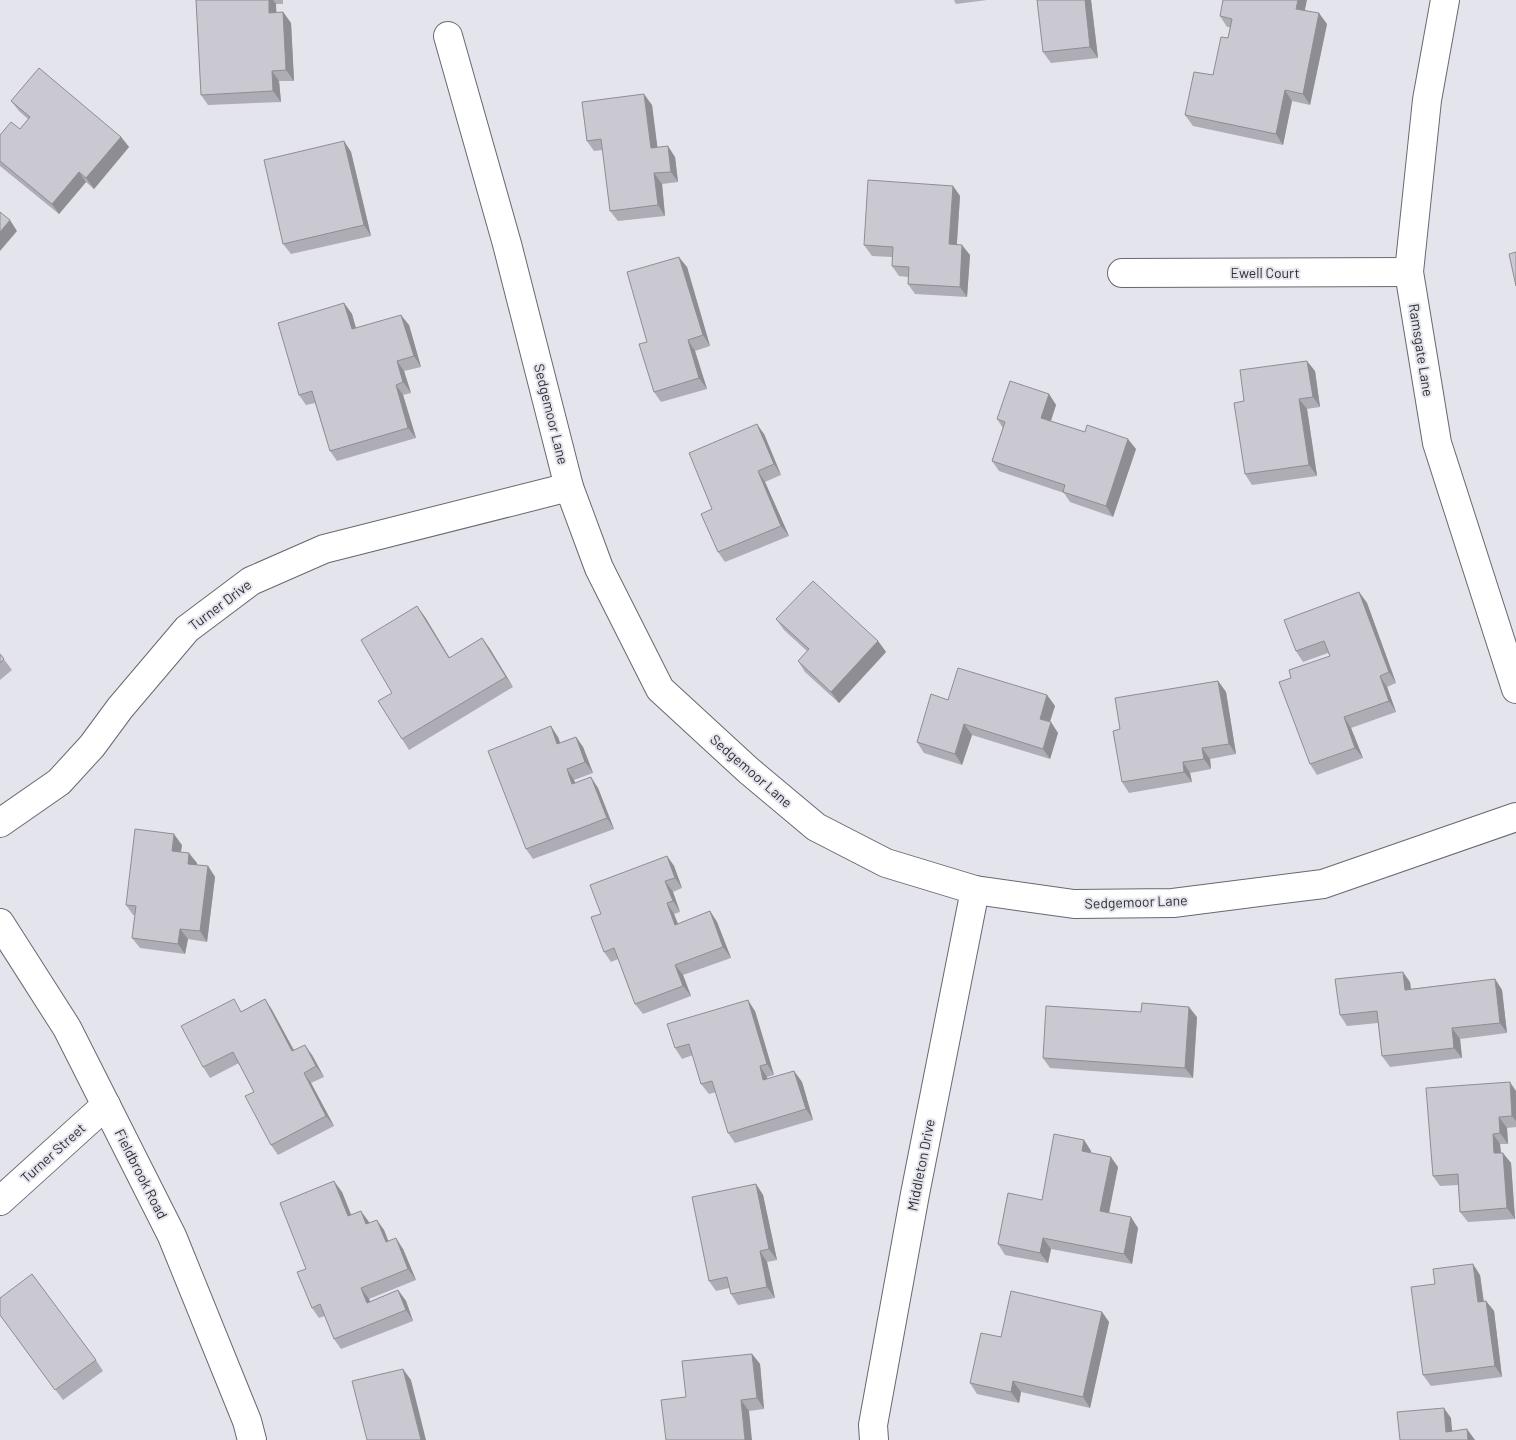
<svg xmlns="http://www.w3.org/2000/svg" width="1516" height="1440" font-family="Barlow,sans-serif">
	<rect width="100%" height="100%" fill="#e4e4ed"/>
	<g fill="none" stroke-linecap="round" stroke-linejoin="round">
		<g stroke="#686870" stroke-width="30">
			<g id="minor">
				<polyline points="1445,0 1427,100 1409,272 1437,443 1516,689"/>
				<polyline points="448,36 507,244 569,487 599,568 660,689 748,770 816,827 886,863 975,890 1074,904 1173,903 1323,884 1516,817"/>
				<polyline points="1122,273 1409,272"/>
				<polyline points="0,823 59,782 92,746 120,708 187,629 251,581 324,549 569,487"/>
				<polyline points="0,923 67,1028 172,1236 247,1421 252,1440"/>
				<polyline points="0,1201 106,1105"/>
				<polyline points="874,1440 873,1425 915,1194 975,890"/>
			</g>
		</g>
		<use href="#minor" stroke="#fff" stroke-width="28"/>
	</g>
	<g fill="#aeadb5">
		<polygon points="196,0 283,0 283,4 276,4 276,13 283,12 291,23 294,81 279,81 281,102 208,105 201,95"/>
		<polygon points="954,0 987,0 956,4"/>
		<polygon points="1091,0 1098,58 1051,63 1043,52"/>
		<polygon points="1305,10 1327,24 1310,105 1292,101 1283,145 1193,126 1185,115 1213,75 1228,38 1230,27 1227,27 1220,16"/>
		<polygon points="11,101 121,137 129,147 94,189 86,182 59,214 0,166 0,135 20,129 28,119 19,111"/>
		<polygon points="652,105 657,148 675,157 678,182 662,184 665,216 618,221 610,211 603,150 594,151 587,141"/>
		<polygon points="344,141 351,152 371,236 291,254 283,244"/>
		<polygon points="953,186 960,196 957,244 970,255 967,297 915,294 908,284 908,277 899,276 892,266 892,257 872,256 864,245"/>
		<polygon points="687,267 710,346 695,351 707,389 661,402 654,392 647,342"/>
		<polygon points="344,303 352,314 356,328 409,325 421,367 404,371 411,393 403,395 416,438 337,461 330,451 315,403 306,405 299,395"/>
		<polygon points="1315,371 1320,407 1307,409 1317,476 1252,485 1245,474 1244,401"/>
		<polygon points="1049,394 1056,405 1051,421 1136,449 1113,517 1070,502 1064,493 999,471 992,461 1003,428 997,419"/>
		<polygon points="764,434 781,475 765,482 789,536 725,562 718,552 712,509"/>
		<polygon points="1359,592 1367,603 1396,683 1387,687 1396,712 1351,728 1363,758 1317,775 1310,764 1291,678 1330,656 1328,653 1303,662 1296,651"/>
		<polygon points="425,617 450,658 482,638 490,649 513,687 409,750 402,739 392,693"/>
		<polygon points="776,619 878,641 886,652 839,703 805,672 798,661 807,651 784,630"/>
		<polygon points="0,654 12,670 0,680"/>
		<polygon points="1218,681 1226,692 1236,754 1210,759 1211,769 1190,773 1192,782 1129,793 1122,782 1120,729"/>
		<polygon points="1047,695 1055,706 1050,722 1058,733 1050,759 972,735 962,765 924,753 917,742 948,700"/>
		<polygon points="558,737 560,743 576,737 583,747 593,773 574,780 575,783 598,788 614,829 533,859 526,849"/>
		<polygon points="182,845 181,852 197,863 197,865 208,866 215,877 207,942 188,939 185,954 140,948 132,938 135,915 133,915 126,905"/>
		<polygon points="667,856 674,866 682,888 673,892 680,912 674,914 678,924 710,911 717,922 731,958 683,975 691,996 643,1014 635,1004 618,959 611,962 604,952 601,914"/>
		<polygon points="1495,979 1502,990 1507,1033 1460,1039 1462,1058 1390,1067 1382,1056 1378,1023 1347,1026 1340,1015 1410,982 1411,989"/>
		<polygon points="265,999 272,1010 294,1050 312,1055 324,1077 311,1083 334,1126 278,1155 271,1145 254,1092 239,1063 210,1078 203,1067 242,1011"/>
		<polygon points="755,1011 774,1075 767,1077 767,1079 794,1071 802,1082 813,1120 735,1143 728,1133 716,1092 709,1094 701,1084 693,1055 682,1059 675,1048"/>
		<polygon points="1141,1012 1197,1017 1193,1078 1050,1068 1043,1058"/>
		<polygon points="1516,1091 1516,1127 1507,1128 1508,1144 1500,1144 1501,1153 1511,1163 1515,1219 1468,1222 1460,1212 1458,1185 1440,1186 1433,1176"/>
		<polygon points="1084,1140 1091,1151 1091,1153 1118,1167 1109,1213 1138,1228 1132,1264 1051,1249 1048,1263 1005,1255 998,1244 1042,1200"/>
		<polygon points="756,1184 763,1195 777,1260 767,1262 775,1298 738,1305 731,1294 729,1288 716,1291 709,1281"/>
		<polygon points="342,1192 351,1215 369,1223 384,1230 388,1241 403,1249 416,1280 369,1299 370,1302 398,1290 406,1301 413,1321 341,1349 334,1339 325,1316 319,1318 312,1308 306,1269"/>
		<polygon points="1480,1275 1484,1301 1486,1301 1494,1311 1502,1377 1431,1386 1423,1375"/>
		<polygon points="1102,1312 1109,1322 1090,1408 1021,1392 1019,1403 977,1394 970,1383 1001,1337"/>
		<polygon points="0,1315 96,1360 103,1371 63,1400"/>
		<polygon points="752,1354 760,1364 764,1409 749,1411 686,1397"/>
	</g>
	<g fill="#8d8d93">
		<polygon points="269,0 273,0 276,4 277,24 269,13"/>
		<polygon points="1085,0 1091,0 1098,58 1090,47"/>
		<polygon points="1298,0 1307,0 1303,19 1296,9"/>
		<polygon points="283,12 291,23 294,81 286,70"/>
		<polygon points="1319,13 1327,24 1310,105 1303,94"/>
		<polygon points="272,71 279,81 281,102 273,91"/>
		<polygon points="1285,90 1292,101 1283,145 1276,134"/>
		<polygon points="644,94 652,105 659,159 651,148"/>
		<polygon points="121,137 129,147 94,189 86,178"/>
		<polygon points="344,141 351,152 371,236 364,225"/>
		<polygon points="668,146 675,157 678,182 671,172"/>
		<polygon points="79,172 86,182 59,214 52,204"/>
		<polygon points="654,173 662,184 665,216 658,205"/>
		<polygon points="953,186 960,196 956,254 949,244"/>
		<polygon points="10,220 17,231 0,251 0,232"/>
		<polygon points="962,245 970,255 967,297 960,287"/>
		<polygon points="679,257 687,267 710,346 703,335"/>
		<polygon points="344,303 352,314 359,340 352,329"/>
		<polygon points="401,315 409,325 421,367 414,356"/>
		<polygon points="688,340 695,351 707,389 699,378"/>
		<polygon points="397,361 404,371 411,393 403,382"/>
		<polygon points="1307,361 1315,371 1320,407 1313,397"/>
		<polygon points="396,385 403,395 416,438 408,428"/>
		<polygon points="1049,394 1056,405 1048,429 1041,418"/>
		<polygon points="1299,399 1307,409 1317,476 1309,465"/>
		<polygon points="757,424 764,434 781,475 774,464"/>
		<polygon points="1128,439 1136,449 1113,517 1106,506"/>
		<polygon points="758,471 765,482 789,536 781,526"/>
		<polygon points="1359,592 1367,603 1396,683 1389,672"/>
		<polygon points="417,606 425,617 456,669 449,658"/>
		<polygon points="482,638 490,649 513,687 506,677"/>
		<polygon points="878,641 886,652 839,703 831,692"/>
		<polygon points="1380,676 1387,687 1396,712 1389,701"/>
		<polygon points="1218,681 1226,692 1236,754 1229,744"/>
		<polygon points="1047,695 1055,706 1047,730 1040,719"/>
		<polygon points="1344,717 1351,728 1363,758 1355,748"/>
		<polygon points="1051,722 1058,733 1050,759 1043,749"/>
		<polygon points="964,724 972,735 962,765 955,754"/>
		<polygon points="551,726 558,737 564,754 557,744"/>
		<polygon points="576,737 583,747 593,773 585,762"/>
		<polygon points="1202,748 1210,759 1211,769 1204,759"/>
		<polygon points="1183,762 1190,773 1192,782 1184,772"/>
		<polygon points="567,769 574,780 580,794 572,784"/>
		<polygon points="591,777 598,788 614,829 607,818"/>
		<polygon points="174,834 182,845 179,862 172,851"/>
		<polygon points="189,853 197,863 196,874 188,864"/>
		<polygon points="667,856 674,866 682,888 675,878"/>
		<polygon points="208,866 215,877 207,942 200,931"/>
		<polygon points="665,881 673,892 680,912 673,901"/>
		<polygon points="667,903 674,914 682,935 675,925"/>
		<polygon points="710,911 717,922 731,958 723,947"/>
		<polygon points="180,929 188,939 185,954 178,944"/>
		<polygon points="675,965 683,975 691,996 683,986"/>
		<polygon points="1403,972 1410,982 1412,1000 1405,990"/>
		<polygon points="1495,979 1502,990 1507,1033 1500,1023"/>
		<polygon points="265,999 272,1010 300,1062 292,1051"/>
		<polygon points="748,1000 755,1011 774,1075 767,1064"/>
		<polygon points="1189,1007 1197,1017 1193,1078 1185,1068"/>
		<polygon points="1452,1028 1460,1039 1462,1058 1454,1048"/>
		<polygon points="305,1045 312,1055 324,1077 316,1066"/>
		<polygon points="760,1066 767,1077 771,1091 763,1080"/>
		<polygon points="794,1071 802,1082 813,1120 806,1109"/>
		<polygon points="304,1073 311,1083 334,1126 326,1116"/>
		<polygon points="1510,1082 1516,1091 1516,1121 1512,1116"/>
		<polygon points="1499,1117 1507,1128 1508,1144 1500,1133"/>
		<polygon points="1493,1134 1500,1144 1502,1164 1494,1153"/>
		<polygon points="1084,1140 1091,1151 1089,1162 1082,1151"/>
		<polygon points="1503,1153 1511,1163 1515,1219 1507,1208"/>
		<polygon points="1111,1157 1118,1167 1107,1222 1100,1211"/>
		<polygon points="334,1181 342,1192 356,1227 348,1216"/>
		<polygon points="756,1184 763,1195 777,1260 769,1249"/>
		<polygon points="361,1211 369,1222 373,1234 366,1224"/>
		<polygon points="1131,1217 1138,1228 1132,1264 1124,1254"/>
		<polygon points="377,1220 384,1230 393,1253 386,1242"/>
		<polygon points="396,1238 403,1249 416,1280 408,1269"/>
		<polygon points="1043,1238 1051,1249 1048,1263 1040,1253"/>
		<polygon points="760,1251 767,1262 775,1298 767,1287"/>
		<polygon points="1473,1264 1480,1275 1485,1313 1478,1302"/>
		<polygon points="361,1288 369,1299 375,1314 367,1303"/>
		<polygon points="398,1290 406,1301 413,1321 406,1310"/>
		<polygon points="1486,1301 1494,1311 1502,1377 1495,1366"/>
		<polygon points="1102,1312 1109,1322 1090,1408 1083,1397"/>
		<polygon points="752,1354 760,1364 764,1409 757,1398"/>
		<polygon points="403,1369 411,1380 426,1440 421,1440"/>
		<polygon points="1013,1381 1021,1392 1019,1403 1011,1392"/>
		<polygon points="741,1400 749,1411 752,1440 745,1440"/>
		<polygon points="1444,1408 1451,1418 1453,1440 1446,1432"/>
		<polygon points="1467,1429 1475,1440 1468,1440"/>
	</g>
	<g fill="#cac9d2" stroke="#8d8d93">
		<polygon points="196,0 269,0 269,13 283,12 286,70 272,71 273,91 201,95"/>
		<polygon points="1037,0 1085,0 1090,47 1043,52"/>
		<polygon points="1223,0 1298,0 1296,9 1319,13 1303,94 1285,90 1276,134 1185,115 1194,72 1213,75 1221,37 1228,38 1232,19 1220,16"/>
		<polygon points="39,68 121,137 86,178 79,172 52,204 0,161 0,135 11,122 20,129 30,117 11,101"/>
		<polygon points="644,94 651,148 668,146 671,172 654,173 658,205 610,211 601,139 587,141 582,102"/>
		<polygon points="344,141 364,225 283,244 264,160"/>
		<polygon points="868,180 953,186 949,244 962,245 960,287 908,284 909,267 892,266 893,247 864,245"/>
		<polygon points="0,212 10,220 0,232"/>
		<polygon points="1516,252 1516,286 1509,254"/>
		<polygon points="679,257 703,335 688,340 699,378 654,392 639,344 647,342 627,272"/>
		<polygon points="344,303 352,329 401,315 414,356 397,361 403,382 396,385 408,428 330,451 312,391 299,395 278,323"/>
		<polygon points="1307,361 1313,397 1299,399 1309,465 1245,474 1234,403 1244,401 1240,370"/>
		<polygon points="1010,381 1049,394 1041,418 1085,432 1087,425 1128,439 1106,506 1063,492 1065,485 992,461 1005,422 997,419"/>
		<polygon points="757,424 774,464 758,471 781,526 718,552 701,514 712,509 689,453"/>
		<polygon points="813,581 878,641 831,692 798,661 809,649 776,619"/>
		<polygon points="1359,592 1389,672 1380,676 1389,701 1344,717 1355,748 1310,764 1279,682 1291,678 1289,670 1330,656 1324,641 1296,651 1284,620"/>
		<polygon points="417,606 449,658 482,638 506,677 402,739 378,701 392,693 361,640"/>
		<polygon points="0,654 4,659 0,663"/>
		<polygon points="958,668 1047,695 1040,719 1051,722 1043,749 964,724 955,754 917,742 931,694 948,700"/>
		<polygon points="1218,681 1229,744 1202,748 1204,759 1183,762 1184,772 1122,782 1113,731 1120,729 1115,698"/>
		<polygon points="551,726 557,744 576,737 585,762 567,769 572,784 591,777 607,818 526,849 488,751"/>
		<polygon points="135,829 174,834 172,851 189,853 188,864 208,866 200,931 180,929 178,944 132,938 136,906 126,905"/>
		<polygon points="667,856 675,878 665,881 673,901 667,903 675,925 710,911 723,947 675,965 683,986 635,1004 614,948 604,952 591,917 601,914 590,885"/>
		<polygon points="1403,972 1405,990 1495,979 1500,1023 1452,1028 1454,1048 1382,1056 1377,1011 1340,1015 1335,979"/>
		<polygon points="234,999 241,1012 265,999 292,1051 305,1045 316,1066 304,1073 326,1116 271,1145 245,1096 254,1092 233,1052 203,1067 181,1026"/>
		<polygon points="748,1000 767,1064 760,1066 763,1080 794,1071 806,1109 728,1133 712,1081 701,1084 689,1044 675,1048 667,1024"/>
		<polygon points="1142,1003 1189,1007 1185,1068 1043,1058 1046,1006 1141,1012"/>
		<polygon points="1510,1082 1512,1116 1499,1117 1500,1133 1493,1134 1494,1153 1503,1153 1507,1208 1460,1212 1458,1174 1433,1176 1426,1088"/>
		<polygon points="1054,1134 1084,1140 1082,1151 1111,1157 1100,1211 1131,1217 1124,1254 1043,1238 1040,1253 998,1244 1008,1193 1042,1200"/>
		<polygon points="334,1181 348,1216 361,1211 366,1224 377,1220 386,1242 396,1238 408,1269 361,1288 367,1303 398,1290 406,1310 334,1339 320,1304 312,1308 297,1272 306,1269 280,1203"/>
		<polygon points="756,1184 769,1249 760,1251 767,1287 731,1294 727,1277 709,1281 692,1197"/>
		<polygon points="1473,1264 1478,1302 1486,1301 1495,1366 1423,1375 1411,1287 1435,1284 1433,1269"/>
		<polygon points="32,1274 96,1360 55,1390 0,1315 0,1298"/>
		<polygon points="1011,1291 1102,1312 1083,1397 1013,1381 1011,1392 970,1383 981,1333 1001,1337"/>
		<polygon points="752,1354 757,1398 741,1400 745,1440 666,1440 661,1400 686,1397 682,1361"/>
		<polygon points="403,1369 421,1440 367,1440 352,1381"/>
		<polygon points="1444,1408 1446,1432 1467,1429 1468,1440 1400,1440 1397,1412"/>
	</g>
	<g text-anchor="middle" stroke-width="4" stroke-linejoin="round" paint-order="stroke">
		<g font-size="14" fill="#2f2f33" stroke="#e4e4ed">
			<text x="1265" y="278">Ewell Court</text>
			<text transform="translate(1421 350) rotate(81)" y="5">Ramsgate Lane</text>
			<text transform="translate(551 414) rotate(76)" y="5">Sedgemoor Lane</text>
			<text transform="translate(220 605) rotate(-37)" y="5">Turner Drive</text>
			<text transform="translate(751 771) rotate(41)" y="5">Sedgemoor Lane</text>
			<text transform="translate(1136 902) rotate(-2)" y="5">Sedgemoor Lane</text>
			<text transform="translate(53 1153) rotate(-42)" y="5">Turner Street</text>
			<text transform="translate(921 1165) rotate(-79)" y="5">Middleton Drive</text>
			<text transform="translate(141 1174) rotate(63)" y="5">Fieldbrook Road</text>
		</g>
	</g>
</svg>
